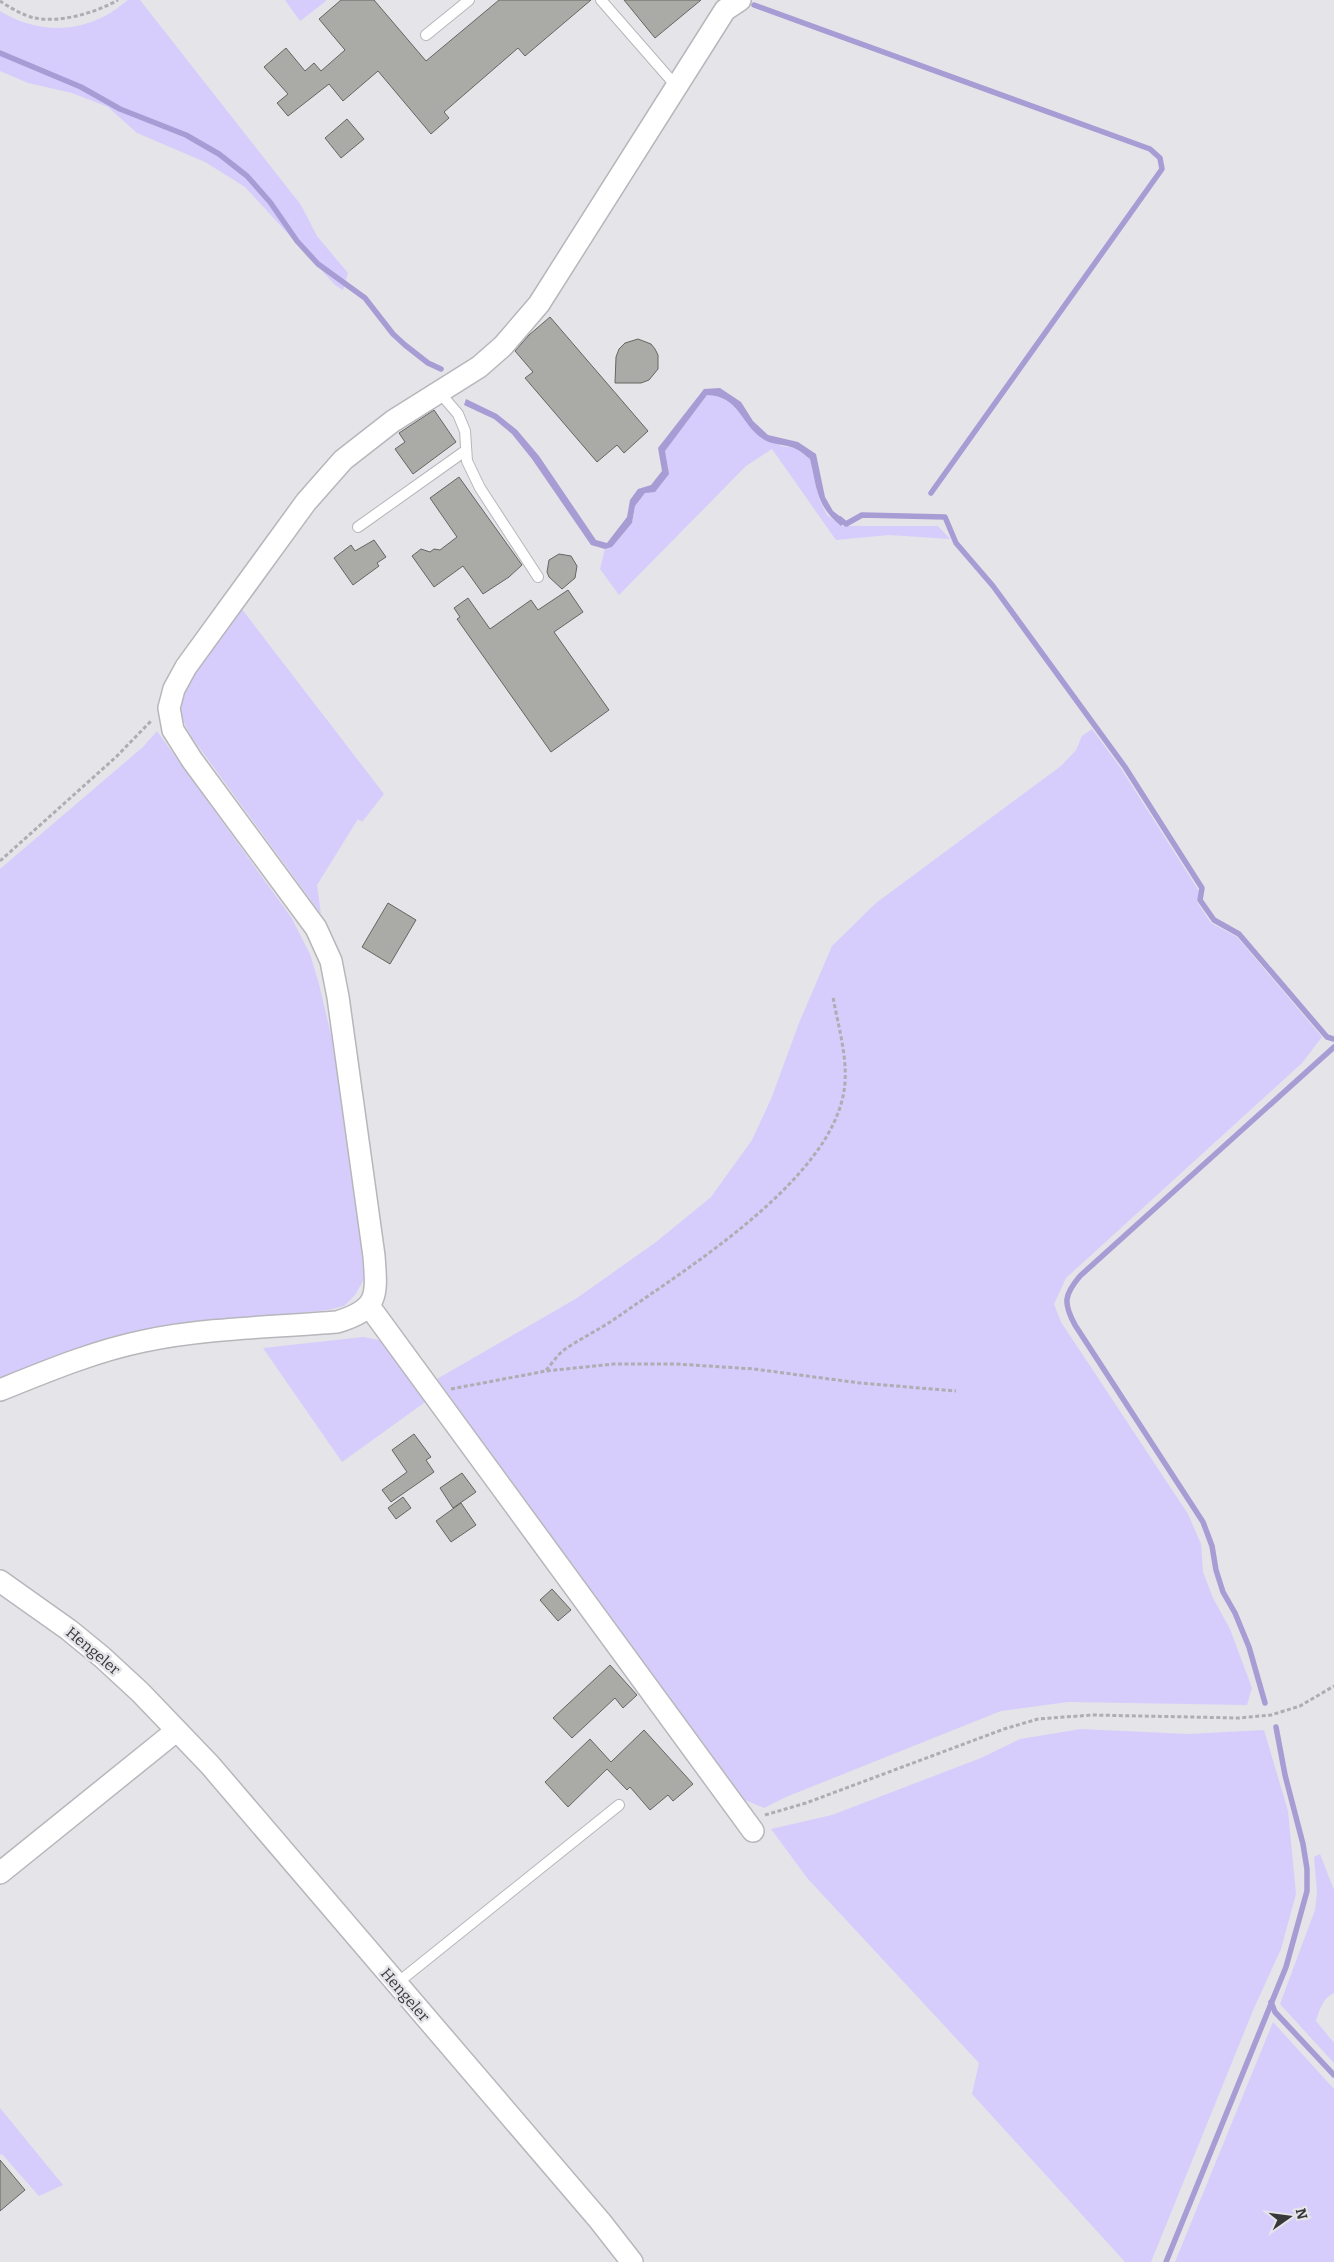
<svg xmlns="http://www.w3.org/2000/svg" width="1334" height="2262" font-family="Bitter,serif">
	<rect width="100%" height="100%" fill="#e5e4e9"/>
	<g fill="#d6cdfc">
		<path d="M128,0h12l161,205 16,31 31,37 -5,17 -8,-5 -90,-98 -40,-25 -68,-29 -29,-26 -36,-14 -44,-10 -28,-12v-60c32,20 71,23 105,5 8,-4 16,-11 23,-16z"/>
		<polygon points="285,0 326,0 326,1 300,21"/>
		<polygon points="707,395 720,395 736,407 748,424 781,446 795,448 810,459 819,499 827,515 841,526 938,526 950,539 889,535 836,540 772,449 746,466 619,595 600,569 605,549 612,547 632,523 635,506 645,493 668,474 664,451"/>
		<path d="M241,608l143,186 -22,28 -4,-3 -41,66 4,29 -128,-175c-6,-10 -12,-20 -12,-32 0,-28 43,-76 60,-99z"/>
		<polygon points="1092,729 1120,767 1199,891 1197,902 1211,923 1237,937 1322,1037 1302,1063 1066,1278 1054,1304 1061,1322 1188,1514 1201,1544 1203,1572 1213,1598 1230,1629 1252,1688 1247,1705 1068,1702 1001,1711 786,1797 764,1808 745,1800 437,1379 577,1298 656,1242 711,1197 752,1140 771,1099 799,1023 832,946 876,903 1061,766 1076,750 1082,736"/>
		<path d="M157,731l134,186 19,37 9,30 13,55 28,196 4,44 -9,16 -11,11 -16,4c-68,7 -138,12 -205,27 -42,9 -83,25 -123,41v-509l143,-122z"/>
		<polygon points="363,1337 379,1340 394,1354 428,1400 342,1462 263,1348"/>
		<polygon points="1081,1729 1187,1734 1264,1730 1288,1811 1296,1894 1281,1949 1254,2008 1151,2262 1125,2262 972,2094 979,2063 808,1879 771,1829 832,1815 981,1758 1020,1739"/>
		<path d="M1320,1854l14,36v103c-11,4 -15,18 -18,28l18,22v20l-54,-59 35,-94 2,-18 -3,-35z"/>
		<polygon points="1273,2022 1334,2089 1334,2262 1175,2262"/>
		<polygon points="0,2108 63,2185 39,2196 2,2154 0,2155"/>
	</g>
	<path fill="#a89cd5" d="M720,388l21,14 12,19 15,14 30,7 18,12 9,43 8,14 13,10 -5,5c-25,-20 -24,-38 -31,-67 -5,-4 -11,-9 -16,-11 -10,-4 -22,-3 -31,-9 -23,-15 -23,-43 -56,-44l-42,56 4,23 -14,18 -10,1 -10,13 -3,17 -20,24 -7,2 -14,-4 -59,-86 -20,-25 -18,-15 -30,-14 2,-6 31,15 20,16 22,26 57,84 11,3 20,-26 3,-17 8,-11 13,-4 11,-14 -4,-23 46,-59z"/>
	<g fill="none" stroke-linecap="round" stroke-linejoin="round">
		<g stroke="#a89cd5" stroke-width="5.5">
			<polyline points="754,5 1150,149 1160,158 1162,169 931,493"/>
			<polyline points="0,53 81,87 120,109 186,135 219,154 247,176 270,202 297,241 318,264 365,298 393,334 405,345 428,363 441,369"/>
			<polyline points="840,519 846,524 862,515 945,517 956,543 993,586 1125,767 1202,888 1200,900 1214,920 1239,934 1327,1037 1334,1039"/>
			<path d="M1265,1703l-16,-56 -14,-34 -12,-21 -7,-22 -4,-24 -9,-24 -128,-197c-12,-22 -11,-30 5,-49l254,-229"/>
			<polyline points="1271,2002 1275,2012 1334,2075"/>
			<polyline points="1166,2262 1286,1967 1307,1891 1307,1869 1303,1844 1285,1775 1276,1727"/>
		</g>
	</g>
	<g fill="#aaaba6" stroke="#656662">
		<polygon points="341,0 374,0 426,61 499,0 591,0 525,56 518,48 444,112 449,118 431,134 378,71 343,101 329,84 288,116 277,103 288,94 264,67 286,48 305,71 314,63 321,71 345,50 319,19"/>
		<polygon points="624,0 701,0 655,38"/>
		<polygon points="347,119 364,139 341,158 325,138"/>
		<polygon points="550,317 648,431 624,453 617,445 597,462 525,378 533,372 515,351 529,335"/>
		<polygon points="638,339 651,344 655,349 658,355 658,369 649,380 641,383 615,383 616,357 619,349 625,343"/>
		<polygon points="434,410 456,442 413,474 395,449 405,442 399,433"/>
		<polygon points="459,477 522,565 509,577 483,594 463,566 434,587 412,556 421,549 430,552 434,549 440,550 457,537 430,498"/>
		<polygon points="374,540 386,557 377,563 379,566 353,585 334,558 351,545 355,551"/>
		<polygon points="559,554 571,556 577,566 575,578 562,589 549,577 547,572 549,560"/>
		<polygon points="568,590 583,612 554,632 609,710 551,752 457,619 460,617 454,608 468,598 490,629 531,600 538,610"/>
		<polygon points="388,903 416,920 390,964 362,947"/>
		<polygon points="414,1434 431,1457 426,1460 434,1472 391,1502 382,1490 407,1472 392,1450"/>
		<polygon points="462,1473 476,1492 453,1508 440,1488"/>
		<polygon points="403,1497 411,1508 396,1519 388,1508"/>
		<polygon points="461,1503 476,1525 451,1542 436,1521"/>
		<polygon points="552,1589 571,1610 558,1621 540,1600"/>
		<polygon points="610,1665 637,1695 623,1708 615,1698 572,1738 553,1718"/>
		<polygon points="644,1730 693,1784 673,1801 668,1795 650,1810 630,1787 627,1790 607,1769 568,1807 545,1782 590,1739 611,1762"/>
		<polygon points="0,2160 25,2190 0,2211"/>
	</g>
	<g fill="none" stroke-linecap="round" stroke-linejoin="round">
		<g stroke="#b7b6bb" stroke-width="12">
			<g id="service">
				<polyline points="601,0 677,87"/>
				<polyline points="426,35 469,0"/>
				<polyline points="440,393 458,414 465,431 467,461 480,488 538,577"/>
				<polyline points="358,527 465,451"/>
				<polyline points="396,1984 619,1805"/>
			</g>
		</g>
		<g stroke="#b7b6bb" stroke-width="24">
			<g id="minor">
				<polyline points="369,1306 753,1831"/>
				<path d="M0,1390c47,-19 95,-39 144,-49 60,-13 132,-14 193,-19 42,-13 40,-26 37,-66l-36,-259 -7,-36 -15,-33 -124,-168 -19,-30 -4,-22 5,-19 12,-22 120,-165 37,-42 50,-39 86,-54 24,-21 36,-42 186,-294 15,-10"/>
				<polyline points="0,1581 69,1630 102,1657 140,1692 210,1765 600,2221 632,2262"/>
				<polyline points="0,1873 176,1731"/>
			</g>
		</g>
		<g stroke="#aeadb1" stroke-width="3" stroke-dasharray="4 2.5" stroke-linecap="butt">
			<path d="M0,1c9,6 24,15 35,17 26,5 60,-5 83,-18"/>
			<polyline points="0,861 116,757 152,720"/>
			<path d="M546,1370c6,-6 11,-15 18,-20 17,-12 37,-21 55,-34 70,-49 211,-136 225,-225 5,-30 -6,-65 -11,-94"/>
			<polyline points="451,1389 546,1371 614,1364 676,1364 754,1369 860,1383 956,1391"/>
			<polyline points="765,1815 806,1803 1004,1729 1038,1719 1092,1715 1239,1718 1271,1715 1300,1706 1334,1686"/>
		</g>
		<use href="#service" stroke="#fff" stroke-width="10"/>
		<use href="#minor" stroke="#fff" stroke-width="21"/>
	</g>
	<g text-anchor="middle" stroke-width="5" stroke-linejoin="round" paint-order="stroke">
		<g font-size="15" fill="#383739" stroke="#e5e4e9">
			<text transform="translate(93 1651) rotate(40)" y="5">Hengeler</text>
			<text transform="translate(405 1995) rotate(49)" y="5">Hengeler</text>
		</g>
	</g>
	<g transform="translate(1289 2217) rotate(76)" stroke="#e5e4e9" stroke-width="4" paint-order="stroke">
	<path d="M0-4L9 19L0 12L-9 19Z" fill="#383739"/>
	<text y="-8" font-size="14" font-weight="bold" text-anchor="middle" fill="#383739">N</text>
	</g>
</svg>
